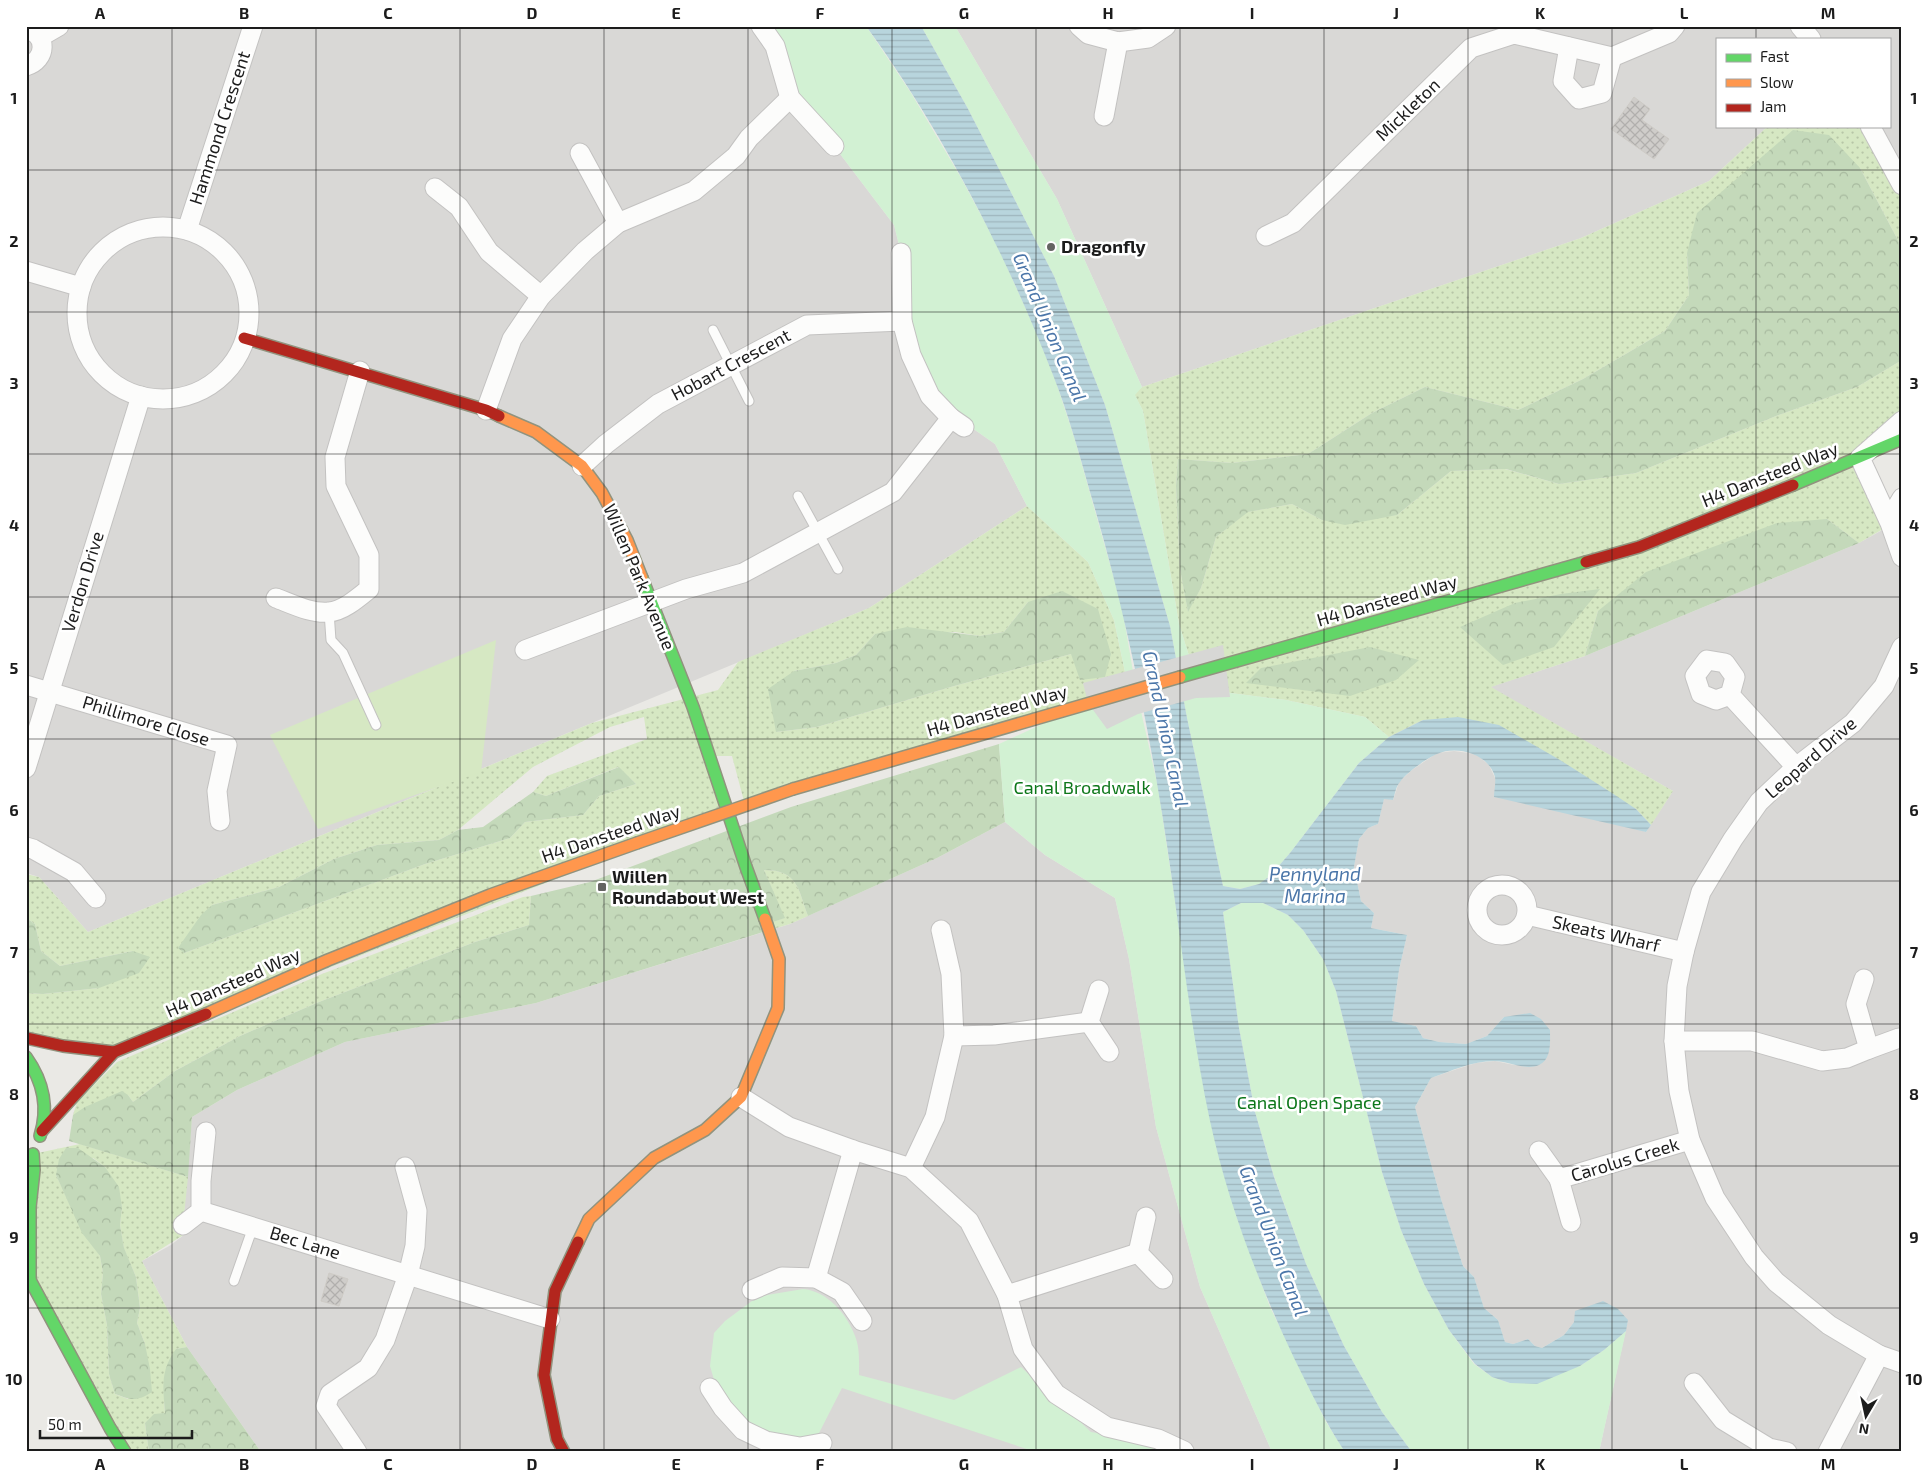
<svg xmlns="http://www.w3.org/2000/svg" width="1928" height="1478" font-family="'Exo 2',sans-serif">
	<defs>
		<pattern id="grass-dots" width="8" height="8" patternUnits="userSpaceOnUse" patternTransform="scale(1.25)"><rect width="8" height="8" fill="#d6e8c3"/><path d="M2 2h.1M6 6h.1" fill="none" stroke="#b7c6a7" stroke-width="1.8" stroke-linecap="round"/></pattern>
		<pattern id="forest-crowns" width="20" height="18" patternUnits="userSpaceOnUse" patternTransform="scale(1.25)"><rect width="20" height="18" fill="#c4d9ba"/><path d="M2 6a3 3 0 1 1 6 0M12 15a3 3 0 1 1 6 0" fill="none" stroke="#a8ba9f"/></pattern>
		<pattern id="water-rules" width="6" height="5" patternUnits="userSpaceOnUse" patternTransform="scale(1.25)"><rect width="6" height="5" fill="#b8d5dd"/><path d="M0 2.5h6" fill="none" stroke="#9eb6bd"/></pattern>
		<pattern id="building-cross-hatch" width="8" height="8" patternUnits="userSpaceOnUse" patternTransform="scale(1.25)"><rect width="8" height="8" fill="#cfcdca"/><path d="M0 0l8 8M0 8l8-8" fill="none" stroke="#b1afad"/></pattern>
	</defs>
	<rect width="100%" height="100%" fill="#eae9e5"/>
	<g fill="#d9d8d6">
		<polygon points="26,26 761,26 834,146 894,225 901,253 964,427 975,430 995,444 1027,506 869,608 88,932 39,877 26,873"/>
		<polygon points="955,26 1902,26 1902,156 1892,164 1870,126 1889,126 1889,39 1717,39 1717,126 1768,126 1709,181 1581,238 1142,387 1057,199"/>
		<polygon points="1902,519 1902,1452 1599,1452 1628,1320 1574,1322 1564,1335 1542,1348 1535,1346 1528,1339 1513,1344 1505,1342 1498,1320 1484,1308 1474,1277 1463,1266 1441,1199 1415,1107 1431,1078 1457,1069 1476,1063 1495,1061 1514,1065 1539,1065 1504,1017 1487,1036 1466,1044 1439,1042 1423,1038 1416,1026 1392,1021 1399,970 1407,935 1371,928 1374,913 1361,901 1354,867 1359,839 1368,828 1378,824 1384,798 1393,800 1399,782 1412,770 1437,753 1454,751 1476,754 1489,765 1495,778 1646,832 1673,791 1490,687 1585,656 1859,543"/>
		<polygon points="1005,822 1045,855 1115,898 1129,959 1156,1127 1200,1287 1272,1452 261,1452 187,1347 142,1261 171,1245 185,1234 183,1225 192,1117 237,1090 345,1042 536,1003 790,924 937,858"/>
	</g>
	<g fill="url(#grass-dots)" fill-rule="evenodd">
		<polygon points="1768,126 1870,126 1892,163 1902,156 1902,248 1860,168 1687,253 1689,295 1665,331 1583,379 1518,410 1425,387 1372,413 1308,454 1232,463 1178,459 1176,486 1180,569 1188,611 1201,588 1216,537 1247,512 1292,504 1322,520 1397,515 1451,471 1505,469 1559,484 1636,473 1776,416 1857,387 1902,360 1902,421 1860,458 1890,523 1902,502 1902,518 1859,543 1827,519 1598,611 1585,656 1491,687 1673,791 1651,825 1636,809 1423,720 1389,737 1365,717 1286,700 1230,693 1195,675 1179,624 1143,411 1134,394 1142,387 1581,238 1709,181"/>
		<path d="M1027,506l61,56 26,58 15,71 -384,114 -13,-49h-22l17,56 -613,240 -88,-14v-45l17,1 56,-6 34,-37 -73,15 -19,-15 -6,-27 -9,-6v-44l13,3 49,55 504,-209 126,-33 20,-28 131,-54zM1028,602l76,75 -33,-23 -124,34 -130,39 -41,5 18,-61 42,-8 20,-8 19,-21 80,-2 25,4 24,-4zM644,717l3,22 -100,37 -14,16 13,4 72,-29 18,17 -37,12 -16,19 -58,7 -15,16 -85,26 -241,89 28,-48 67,-18 55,-28 43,-14 62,-5 19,-10 75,-63 77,-40z"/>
		<path d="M764,870c34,0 34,19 44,46l-18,8 -24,7 1,-7 17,-6z"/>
		<polygon points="531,896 529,925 475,942 319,1002 240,1036 175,1071 133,1102 128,1095 73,1115 77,1102 117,1062 322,974 523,897"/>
		<path d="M80,1144l108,33 -5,48 2,9 -43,27 45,86 -11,2 -12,52 1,12 -20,10 4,29h-24l-95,-172 3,-126zM93,1158l12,9 17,39 -2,19 4,24 12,28 4,31 -3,15 8,21 -17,55 -13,-5 -6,-20 -2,-49 -6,-31 2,-21 -3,-17 -28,-47 -16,-34z"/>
	</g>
	<g fill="url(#forest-crowns)">
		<polygon points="1793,130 1829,135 1860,168 1902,248 1902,360 1857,387 1776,416 1636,473 1559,484 1506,469 1451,471 1397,515 1345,525 1322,520 1292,504 1248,512 1216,537 1201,588 1188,612 1180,569 1176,486 1178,459 1232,463 1308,454 1372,413 1425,387 1518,410 1583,379 1665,331 1689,295 1687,253 1697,213"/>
		<polygon points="1827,519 1859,543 1585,656 1598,611 1646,572 1777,523"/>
		<polygon points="1600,589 1554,647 1503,665 1460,627 1515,603 1561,594"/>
		<polygon points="1062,591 1098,609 1111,654 1105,677 1080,680 1071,654 947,688 817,727 776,732 768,689 794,671 836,663 856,655 875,634 907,627 980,636 1004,632 1028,602"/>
		<polygon points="1370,647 1419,660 1396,680 1350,696 1246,683 1261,668"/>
		<path d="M999,744l6,78 -68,36 -129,58c-10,-27 -10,-46 -44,-46l21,48 -18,6 -1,7 -230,72 -191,39 -108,48 -45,27 -4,60 -119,-36 4,-26 12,-8 37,-16 6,4 5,7 42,-31 65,-35 79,-34 156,-60 54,-17 2,-29 59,-14 201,-75z"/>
		<polygon points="619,767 636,784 599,796 583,815 525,822 510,838 425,864 184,953 178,948 201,915 212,905 279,887 334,859 377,845 439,840 458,830 483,827 533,792 546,796"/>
		<polygon points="26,918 35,924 41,951 60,966 133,951 150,957 139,973 99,988 43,994 26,993"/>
		<path d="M66,1148h12l27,19 14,20 3,20 -2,18 4,23 12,29 4,31 -3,15 8,21 5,25 2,23c-16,10 -20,8 -37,2l-6,-20 -2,-49 -6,-31 2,-21 -3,-17 -18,-23 -26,-58 3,-16z"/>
		<path d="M187,1347l74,105h-112l-4,-29 9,-9 11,-1c-2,-26 -5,-42 11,-64z"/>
	</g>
	<g fill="#d2f1d3">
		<polygon points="761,26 866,26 911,93 960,176 997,245 1035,329 1055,379 1075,440 1122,607 1136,689 1158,787 1200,1067 1222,1168 1237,1218 1270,1307 1326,1422 1345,1452 1272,1452 1200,1287 1156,1127 1129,959 1115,898 1045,855 1005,822 999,744 1088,703 1129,691 1114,620 1088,562 1027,506 995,444 975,430 964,427 911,355 901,253 894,225 834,146 790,98"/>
		<polygon points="921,26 955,26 1057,199 1142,387 1135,395 1143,411 1179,624 1195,675 1230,693 1286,700 1365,717 1389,737 1359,763 1290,853 1270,876 1259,884 1240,889 1223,886 1187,718 1170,626 1105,405 1054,276 967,107"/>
		<polygon points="1241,903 1263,903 1288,915 1303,930 1323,959 1336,991 1382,1172 1401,1230 1424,1284 1449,1330 1474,1364 1492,1377 1510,1383 1580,1366 1604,1350 1626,1331 1599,1452 1412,1452 1382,1412 1344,1346 1306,1264 1274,1176 1255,1112 1239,1028 1223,912"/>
		<path d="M803,1289c24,2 44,25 52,47 5,12 4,26 4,39l95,25 67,-33 70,65 23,4 52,16h-130l-194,-64 -24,47 -16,5 -34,-4 -21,-12 -30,-34 -7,-24 4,-33 11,-12 27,-20 15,-6z"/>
	</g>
	<polygon fill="#d6e8c3" points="496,640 481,772 318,829 270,735"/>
	<path fill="url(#water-rules)" d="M866,26h55l46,81 87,169 51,129 65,221 17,92 36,168 17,3 19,-5 11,-8 20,-23 69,-90 30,-26 34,-17 35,-3 41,8 61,35 52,33 24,16 15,16 -5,7 -152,-35c0,-6 2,-14 1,-20 -6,-23 -38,-32 -58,-23 -10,4 -31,19 -37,28 -4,4 -5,12 -7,18l-9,-1 -6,25 -10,4 -9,11 -5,28 7,34 13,12 -3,15 36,7 -8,35 -7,51 24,5 7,12 16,4 27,2 21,-8 17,-19 26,-4 11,6 9,11c0,11 2,29 -11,35 -14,6 -31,-4 -45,-4 -22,0 -43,10 -63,17l-16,29 26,92 22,67 11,11 10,31 14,12 7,22 8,2 15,-5 7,7 7,2 22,-13 10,-13 1,-11 28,-10 15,8 10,11 -2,11 -22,19 -24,16 -43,18 -27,-1 -18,-6 -17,-13 -26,-34 -25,-46 -23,-54 -19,-58 -46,-181 -13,-32 -20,-29 -15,-15 -25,-12h-22l-18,9 16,116 16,84 19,65 32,87 38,82 38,66 30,40h-67c-20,-30 -35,-62 -51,-94 -36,-76 -66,-155 -84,-237 -23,-109 -33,-222 -52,-332 -17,-100 -39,-200 -68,-297 -11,-39 -22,-79 -37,-117 -46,-119 -111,-245 -187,-349z"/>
	<polygon fill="#d7d7d5" points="1223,645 1230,697 1196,698 1138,714 1107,729 1088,703 1083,683"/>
	<g fill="url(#building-cross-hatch)" stroke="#cecbc6">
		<polygon points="1634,97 1650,109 1642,120 1669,139 1654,159 1611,129"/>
		<polygon points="329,1273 348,1279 339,1306 321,1301"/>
	</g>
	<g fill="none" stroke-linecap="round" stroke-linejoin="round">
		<g stroke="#c3c2c1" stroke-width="11">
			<g id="lane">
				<polyline points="713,330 749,401"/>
				<polyline points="798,496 838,569"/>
				<polyline points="329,612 331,640 343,653 376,725"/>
				<polyline points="234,1281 253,1227"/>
			</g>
		</g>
		<g stroke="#c3c2c1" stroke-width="21">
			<g id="street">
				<polyline points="761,26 775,46 790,98 834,146"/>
				<polyline points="1079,26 1088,34 1118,42 1148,38 1166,26"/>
				<polyline points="1800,26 1811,39"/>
				<path d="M26,29c22,5 21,31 0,37"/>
				<polyline points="40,37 59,26"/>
				<polyline points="1569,47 1563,81 1579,99 1602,93 1612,57"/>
				<polyline points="1104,116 1118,42"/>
				<polyline points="1870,126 1902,185"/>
				<polyline points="580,153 618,223"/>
				<polyline points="435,188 459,207 489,252 541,296"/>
				<circle cx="163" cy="313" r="86"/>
				<polyline points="187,230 253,26"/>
				<polyline points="1266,236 1293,223 1471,48 1514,34 1612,57 1669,33 1675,26"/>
				<polyline points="901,253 902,321 911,355 930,396 951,418 964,427"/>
				<polyline points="26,271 81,287"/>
				<polyline points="486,410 512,339 541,296 585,251 618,223 694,191 736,156 749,138 790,98"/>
				<polyline points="1902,421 1860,458 1890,523 1902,557"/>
				<polyline points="582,466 606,444 658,404 807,325 902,321"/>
				<polyline points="1889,520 1902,498"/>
				<path d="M276,598c16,6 36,16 53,14 14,-1 29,-14 40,-23v-34l-33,-69 -1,-29 25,-86"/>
				<polyline points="1902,647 1884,686 1853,723 1796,767 1759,802 1733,839 1701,892 1684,952 1677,986 1674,1041 1679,1091 1690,1140 1715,1198 1754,1257 1776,1282 1829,1325 1879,1355 1902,1363"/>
				<polyline points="525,650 686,589 743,573 893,492 951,418"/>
				<polyline points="26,685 227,745 217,791 220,821"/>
				<polyline points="1730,695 1716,700 1701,694 1695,676 1707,660 1725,663 1735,677 1730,695 1796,767"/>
				<polyline points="26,768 141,396"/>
				<polyline points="26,847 33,849 74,872 96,898"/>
				<circle cx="1502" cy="910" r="25"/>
				<polyline points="1527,915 1684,952"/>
				<polyline points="1864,979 1856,1004 1869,1049 1899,1038"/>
				<polyline points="1099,990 1089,1022 1109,1052"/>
				<polyline points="954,1036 994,1035 1089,1022"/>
				<polyline points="1674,1041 1752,1041 1822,1061 1847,1058 1869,1049"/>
				<polyline points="741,1097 789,1127 853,1150 911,1168 969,1221 1007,1295 1023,1349 1056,1394 1107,1427 1158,1439 1184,1451"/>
				<polyline points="1539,1151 1559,1179"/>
				<polyline points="911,1168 935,1117 954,1036 951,974 941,930"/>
				<polyline points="201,1211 550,1319"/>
				<polyline points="1146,1217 1138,1253 1163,1279"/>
				<polyline points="1571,1222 1559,1179 1690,1140"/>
				<polyline points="183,1225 201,1211 201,1181 206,1132"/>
				<polyline points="816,1278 853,1150"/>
				<polyline points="752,1290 782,1277 816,1278 842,1292 862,1321"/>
				<polyline points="1007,1295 1138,1253"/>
				<polyline points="1694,1383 1723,1420 1769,1448 1787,1452"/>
				<polyline points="710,1388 723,1408 743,1430 766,1441 800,1447 822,1443"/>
				<polyline points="357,1452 326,1406 330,1394 368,1368 385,1340 408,1275 415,1246 417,1211 405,1167"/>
				<polyline points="1828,1452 1879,1355"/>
			</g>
		</g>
		<g stroke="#91937e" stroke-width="14">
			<g id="fast">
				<polyline points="1793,485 1902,439"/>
				<polyline points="642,578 693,707 746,867 765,919"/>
				<polyline points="1180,677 1586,562"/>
				<path d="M26,1057c17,24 23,51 14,79"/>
				<polyline points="26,1276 30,1280 110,1428 125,1452"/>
				<polyline points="30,1280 30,1207 34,1170 33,1154"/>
			</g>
		</g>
		<g stroke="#91937e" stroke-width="14">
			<g id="slow">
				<polyline points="499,416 536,432 582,466 602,493 627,540 642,578"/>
				<polyline points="793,789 1180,677"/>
				<polyline points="206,1014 328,960 490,895 637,843"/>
				<polyline points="578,1242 589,1219 654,1158 705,1130 741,1097 778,1008 779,959 765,919"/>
			</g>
		</g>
		<g stroke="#91937e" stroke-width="14">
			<g id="jam">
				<polyline points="244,338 486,410 499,416"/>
				<polyline points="1586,562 1639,547 1793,485"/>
				<polyline points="26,1038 63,1046 114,1052"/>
				<polyline points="42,1131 114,1052 206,1014"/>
				<polyline points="564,1452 557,1439 544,1375 555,1291 578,1242"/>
			</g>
		</g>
		<use href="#lane" stroke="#fcfcfb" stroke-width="9"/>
		<use href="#street" stroke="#fcfcfb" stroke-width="19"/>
		<use href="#fast" stroke="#63d668" stroke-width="11"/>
		<use href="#slow" stroke="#ff974d" stroke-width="11"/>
		<use href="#jam" stroke="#b3261e" stroke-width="11"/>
		<g stroke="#91937e" stroke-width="14" stroke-linecap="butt">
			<polyline id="slow-bridge" points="637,843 793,789"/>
		</g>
		<use href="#slow-bridge" stroke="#ff974d" stroke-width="11"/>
	</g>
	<path fill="none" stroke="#1c1c1c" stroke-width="1" stroke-opacity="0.55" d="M172,26v1426M316,26v1426M460,26v1426M604,26v1426M748,26v1426M892,26v1426M1036,26v1426M1180,26v1426M1324,26v1426M1468,26v1426M1612,26v1426M1756,26v13M1756,126v1326M26,170h1876M26,312h1876M26,454h1876M26,597h1876M26,739h1876M26,881h1876M26,1024h1876M26,1166h1876M26,1308h1876"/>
	<g fill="#646462" stroke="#fff" stroke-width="2">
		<circle cx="1051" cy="247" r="5"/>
		<rect x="597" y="882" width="10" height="10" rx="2.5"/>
	</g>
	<g text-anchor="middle" stroke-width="5" stroke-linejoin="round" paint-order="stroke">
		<g font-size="18" fill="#1c1c1c" stroke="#fff">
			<text transform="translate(1408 110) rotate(-44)" y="6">Mickleton</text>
			<text transform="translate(220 128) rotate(-72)" y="6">Hammond Crescent</text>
			<text transform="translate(731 365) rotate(-28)" y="6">Hobart Crescent</text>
			<text transform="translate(1770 475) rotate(-22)" y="6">H4 Dansteed Way</text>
			<text transform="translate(639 577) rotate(67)" y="6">Willen Park Avenue</text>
			<text transform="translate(83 582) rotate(-73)" y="6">Verdon Drive</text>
			<text transform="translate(1387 601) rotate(-16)" y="6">H4 Dansteed Way</text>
			<text transform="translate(997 711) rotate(-16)" y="6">H4 Dansteed Way</text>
			<text transform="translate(146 721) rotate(17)" y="6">Phillimore Close</text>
			<text transform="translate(1811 758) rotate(-41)" y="6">Leopard Drive</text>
			<text transform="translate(611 834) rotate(-19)" y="6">H4 Dansteed Way</text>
			<text transform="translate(1606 934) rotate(13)" y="6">Skeats Wharf</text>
			<text transform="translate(233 983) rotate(-24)" y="6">H4 Dansteed Way</text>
			<text transform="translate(1625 1160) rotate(-17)" y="6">Carolus Creek</text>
			<text transform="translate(305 1243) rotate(17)" y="6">Bec Lane</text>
		</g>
		<g font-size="18" font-weight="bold" fill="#1c1c1c" stroke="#fff" text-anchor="start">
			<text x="1061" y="253">Dragonfly</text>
			<text x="612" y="883">Willen<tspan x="612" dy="21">Roundabout West</tspan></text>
		</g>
		<g font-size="18" fill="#0d771a" stroke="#fff">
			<text x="1082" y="794">Canal Broadwalk</text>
			<text x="1309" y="1109">Canal Open Space</text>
		</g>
		<g font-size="19" font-style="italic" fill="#4b76a9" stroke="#fff">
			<text transform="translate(1050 327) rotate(67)" y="7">Grand Union Canal</text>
			<text transform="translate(1166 729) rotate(78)" y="7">Grand Union Canal</text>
			<text x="1315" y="881">Pennyland<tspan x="1315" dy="22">Marina</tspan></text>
			<text transform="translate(1274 1241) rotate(69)" y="7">Grand Union Canal</text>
		</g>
	</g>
	<rect width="1928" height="1478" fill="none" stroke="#ffffff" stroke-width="55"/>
	<rect x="1716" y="38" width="175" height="90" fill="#ffffff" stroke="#a4a4a4"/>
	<rect x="1726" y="54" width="25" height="8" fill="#63d668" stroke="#a4a4a4"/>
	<text x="1760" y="62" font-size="15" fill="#1c1c1c">Fast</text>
	<rect x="1726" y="79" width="25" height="8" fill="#ff974d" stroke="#a4a4a4"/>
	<text x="1760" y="88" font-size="15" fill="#1c1c1c">Slow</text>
	<rect x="1726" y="104" width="25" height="8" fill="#b3261e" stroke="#a4a4a4"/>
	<text x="1760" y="112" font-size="15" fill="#1c1c1c">Jam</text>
	<g transform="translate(1866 1416) rotate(189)" stroke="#ffffff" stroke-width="4" paint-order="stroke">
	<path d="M0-4L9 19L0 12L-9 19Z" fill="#1c1c1c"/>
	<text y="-8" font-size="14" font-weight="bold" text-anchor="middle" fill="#1c1c1c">N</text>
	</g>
	<path d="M40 1430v8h152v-8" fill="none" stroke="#1c1c1c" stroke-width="2.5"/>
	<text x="48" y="1430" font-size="15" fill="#1c1c1c" stroke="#ffffff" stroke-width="4" paint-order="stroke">50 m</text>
	<rect x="28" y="28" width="1872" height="1422" fill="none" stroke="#1c1c1c" stroke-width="2"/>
	<g font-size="16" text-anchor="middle" font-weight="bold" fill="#1c1c1c">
		<text x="100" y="19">A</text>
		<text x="244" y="19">B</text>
		<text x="388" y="19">C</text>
		<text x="532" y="19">D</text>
		<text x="676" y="19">E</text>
		<text x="820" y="19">F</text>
		<text x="964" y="19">G</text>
		<text x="1108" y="19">H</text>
		<text x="1252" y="19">I</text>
		<text x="1396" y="19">J</text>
		<text x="1540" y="19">K</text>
		<text x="1684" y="19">L</text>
		<text x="1828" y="19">M</text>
		<text x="14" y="104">1</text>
		<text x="1914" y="104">1</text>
		<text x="14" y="247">2</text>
		<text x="1914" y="247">2</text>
		<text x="14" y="389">3</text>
		<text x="1914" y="389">3</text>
		<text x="14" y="531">4</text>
		<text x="1914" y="531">4</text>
		<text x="14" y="674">5</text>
		<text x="1914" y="674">5</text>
		<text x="14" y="816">6</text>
		<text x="1914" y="816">6</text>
		<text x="14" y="958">7</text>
		<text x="1914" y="958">7</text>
		<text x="14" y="1100">8</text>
		<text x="1914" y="1100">8</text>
		<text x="14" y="1243">9</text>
		<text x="1914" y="1243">9</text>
		<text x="14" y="1385">10</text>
		<text x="1914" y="1385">10</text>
		<text x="100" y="1470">A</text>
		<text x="244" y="1470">B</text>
		<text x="388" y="1470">C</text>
		<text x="532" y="1470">D</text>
		<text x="676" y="1470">E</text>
		<text x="820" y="1470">F</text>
		<text x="964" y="1470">G</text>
		<text x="1108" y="1470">H</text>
		<text x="1252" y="1470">I</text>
		<text x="1396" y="1470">J</text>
		<text x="1540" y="1470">K</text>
		<text x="1684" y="1470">L</text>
		<text x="1828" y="1470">M</text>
	</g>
</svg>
